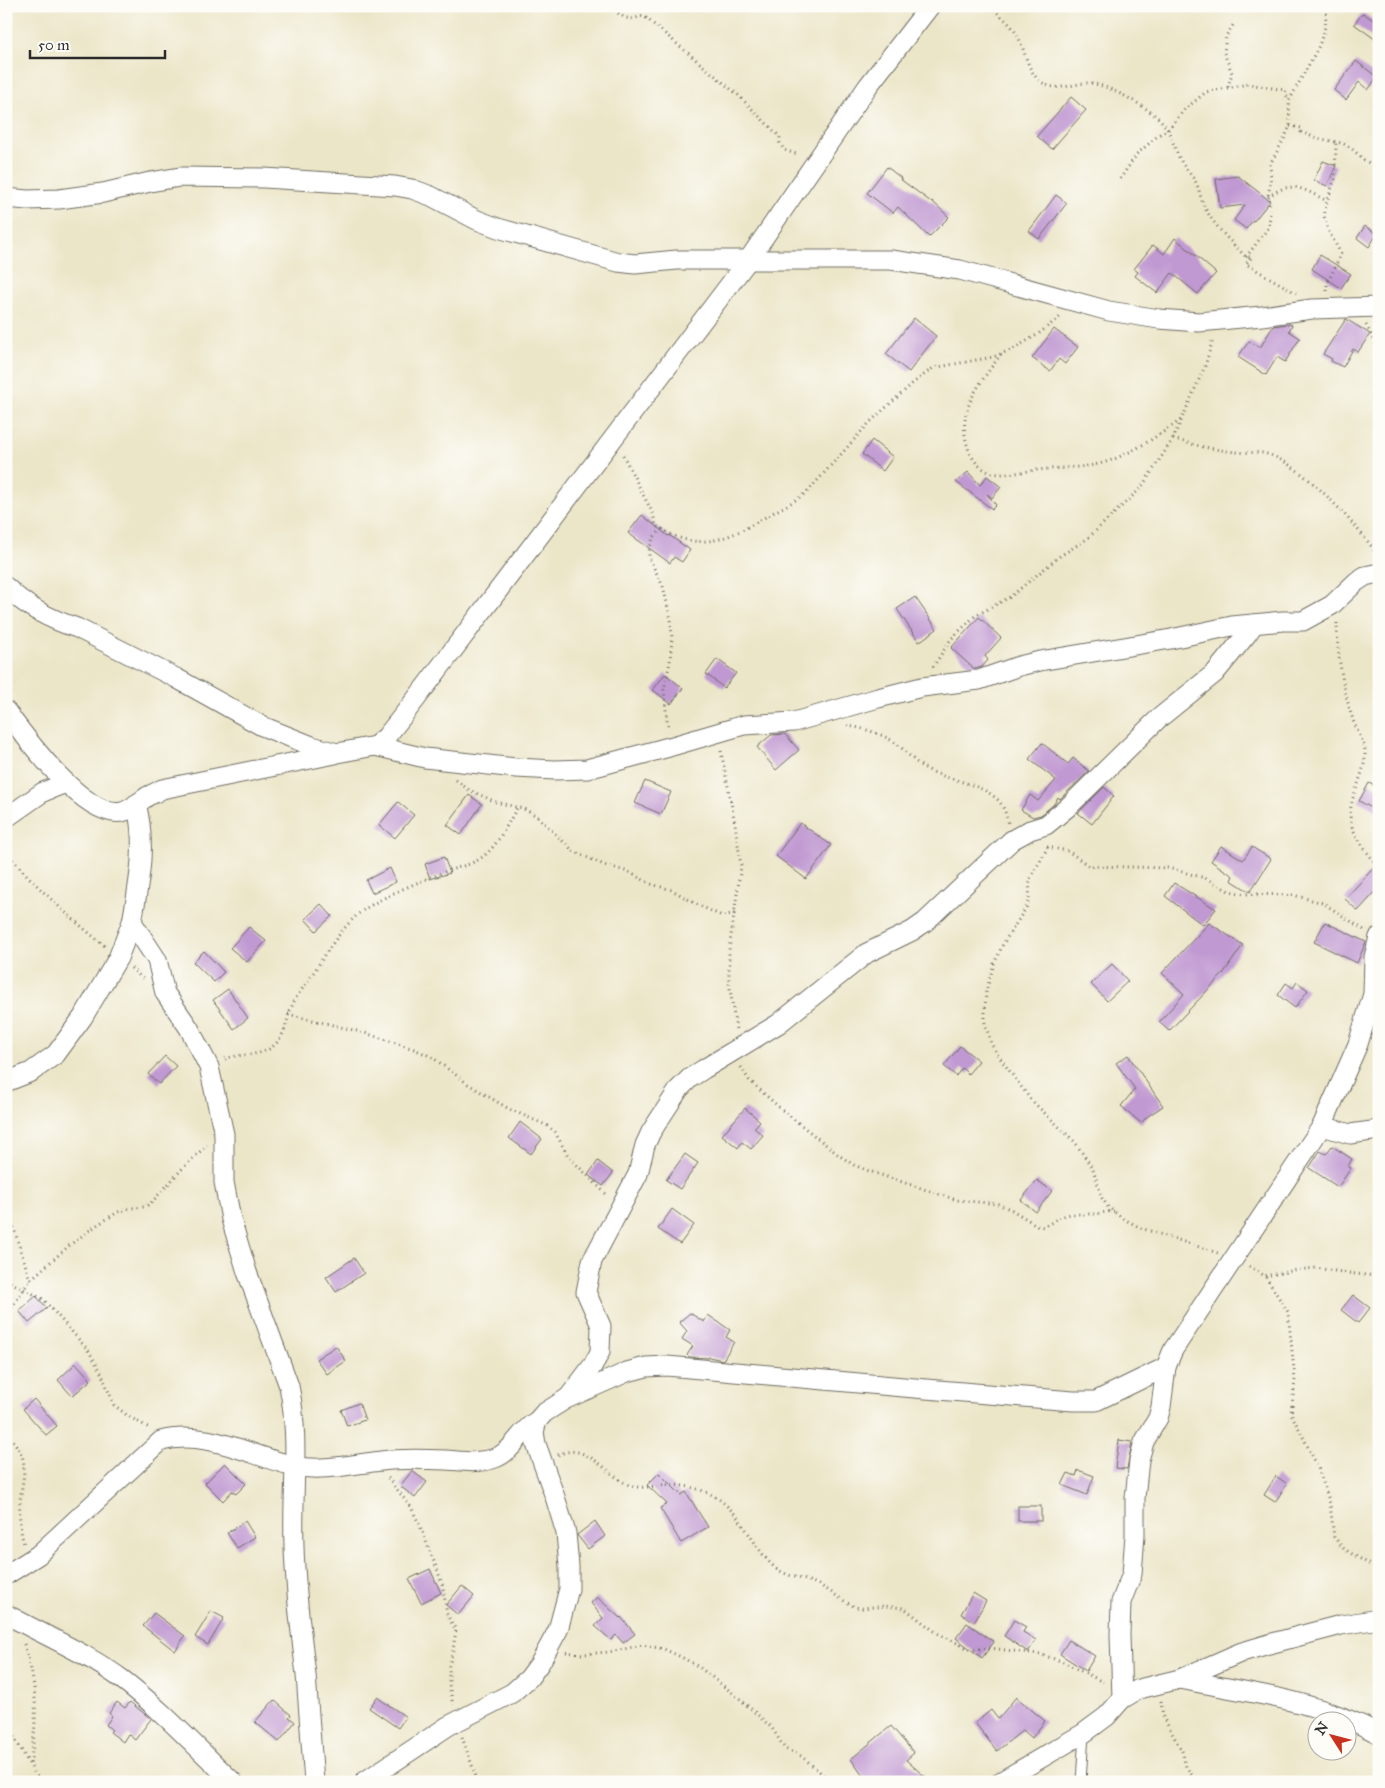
<svg xmlns="http://www.w3.org/2000/svg" width="1385" height="1788" font-family="'IM FELL Great Primer',serif">
	<rect width="100%" height="100%" fill="#fdfcf7"/>
	<filter id="ink" filterUnits="userSpaceOnUse"><feTurbulence type="fractalNoise" baseFrequency=".02" numOctaves="2"/><feDisplacementMap in="SourceGraphic" scale="10" xChannelSelector="R" yChannelSelector="G"/><feConvolveMatrix kernelMatrix="1 2 1 2 8 2 1 2 1" color-interpolation-filters="sRGB"/></filter>
	<filter id="wash" filterUnits="userSpaceOnUse"><feTurbulence type="fractalNoise" baseFrequency=".0096" numOctaves="4" result="noise"/><feDisplacementMap in="SourceGraphic" scale="20" xChannelSelector="R" yChannelSelector="G"/><feGaussianBlur stdDeviation="1.12" result="paint"/><feColorMatrix in="noise" values="0 0 0 0 0 0 0 0 0 0 0 0 0 0 0 0 0 1.4 0 .05"/><feComposite in="paint" operator="in"/></filter>
	<g filter="url(#wash)">
		<rect width="100%" height="100%" fill="#ece6c9"/>
		<g id="blocks">
			<g fill="#c098d2">
				<polygon points="1363,13 1379,24 1379,42 1354,24"/>
				<polygon points="1356,61 1377,77 1368,90 1359,82 1346,100 1334,90"/>
				<polygon points="1071,97 1086,110 1052,149 1037,136"/>
				<polygon points="1323,161 1336,166 1327,186 1314,180"/>
				<polygon points="887,167 901,178 900,179 931,202 932,201 949,217 929,237 898,207 893,213 867,193"/>
				<polygon points="1238,176 1270,201 1254,221 1253,220 1246,229 1234,220 1245,205 1220,208 1216,179"/>
				<polygon points="1056,195 1067,203 1039,239 1029,231"/>
				<polygon points="1365,226 1377,234 1369,247 1357,238"/>
				<polygon points="1175,238 1216,273 1198,294 1172,273 1157,293 1135,276 1138,272 1134,269 1153,245 1164,254"/>
				<polygon points="1320,255 1351,274 1341,288 1312,269"/>
				<polygon points="914,318 936,336 909,372 886,354"/>
				<polygon points="1346,319 1370,334 1358,352 1353,349 1343,367 1331,361 1332,359 1323,354"/>
				<polygon points="1289,324 1292,325 1289,331 1300,338 1285,362 1277,357 1266,375 1238,357 1249,341 1260,348 1273,326"/>
				<polygon points="1054,329 1078,347 1065,364 1059,359 1050,371 1032,358"/>
				<polygon points="872,440 893,457 883,471 862,454"/>
				<polygon points="968,472 980,485 987,476 1001,487 992,498 987,494 996,505 992,509 956,482"/>
				<polygon points="642,515 668,536 669,535 690,550 682,562 674,557 670,563 628,533"/>
				<polygon points="915,597 937,629 919,642 897,609"/>
				<polygon points="979,617 1001,638 985,656 988,660 982,667 974,669 951,648"/>
				<polygon points="717,659 736,673 724,688 706,674"/>
				<polygon points="665,674 683,688 671,704 653,690"/>
				<polygon points="785,734 799,750 776,770 757,747 771,735"/>
				<polygon points="1042,743 1068,764 1073,758 1089,771 1060,799 1058,797 1054,804 1041,815 1033,817 1021,810 1030,795 1038,801 1056,780 1029,759"/>
				<polygon points="645,781 671,792 661,814 635,803"/>
				<polygon points="1369,783 1379,788 1379,812 1359,801"/>
				<polygon points="1104,787 1114,796 1092,824 1078,813"/>
				<polygon points="469,795 482,804 461,835 447,825"/>
				<polygon points="398,802 414,815 395,838 379,825"/>
				<polygon points="800,823 831,845 806,879 776,856"/>
				<polygon points="1221,846 1243,860 1252,847 1271,859 1250,892 1231,880 1233,876 1211,861"/>
				<polygon points="444,857 450,873 430,879 425,864"/>
				<polygon points="1379,862 1379,888 1358,911 1345,899"/>
				<polygon points="390,868 396,882 372,893 366,880"/>
				<polygon points="1174,883 1216,909 1203,925 1165,896"/>
				<polygon points="321,904 332,916 316,931 305,919"/>
				<polygon points="1325,922 1366,942 1357,963 1314,942"/>
				<polygon points="1209,923 1243,945 1223,974 1169,1031 1159,1022 1184,994 1162,973"/>
				<polygon points="249,927 266,941 247,962 230,948"/>
				<polygon points="204,951 224,972 214,982 193,962"/>
				<polygon points="1112,964 1128,981 1107,1001 1091,984"/>
				<polygon points="1297,982 1308,990 1295,1008 1278,995 1286,983 1293,988"/>
				<polygon points="228,989 248,1018 234,1029 213,1000"/>
				<polygon points="960,1046 979,1061 968,1074 962,1068 956,1076 944,1066"/>
				<polygon points="1128,1055 1163,1106 1148,1116 1141,1123 1121,1106 1135,1089 1116,1063"/>
				<polygon points="165,1056 176,1066 159,1084 148,1074"/>
				<polygon points="745,1108 760,1121 754,1128 763,1135 751,1149 742,1142 738,1148 722,1135"/>
				<polygon points="520,1122 542,1139 531,1154 509,1138"/>
				<polygon points="1332,1146 1352,1159 1348,1166 1351,1168 1338,1187 1309,1168 1320,1151 1326,1154"/>
				<polygon points="685,1154 698,1163 680,1189 666,1180"/>
				<polygon points="598,1161 613,1173 603,1186 588,1175"/>
				<polygon points="1037,1180 1052,1191 1036,1212 1021,1200"/>
				<polygon points="672,1209 694,1225 680,1244 658,1229"/>
				<polygon points="354,1258 364,1273 336,1292 326,1277"/>
				<polygon points="1353,1295 1370,1308 1358,1323 1341,1310"/>
				<polygon points="36,1296 47,1308 29,1323 19,1311"/>
				<polygon points="690,1313 704,1322 708,1315 730,1330 726,1337 734,1342 723,1360 709,1357 709,1358 689,1357 687,1355 693,1346 682,1339 687,1331 679,1322"/>
				<polygon points="336,1346 346,1361 327,1374 316,1359"/>
				<polygon points="76,1363 91,1380 72,1396 58,1380"/>
				<polygon points="34,1399 57,1426 46,1435 23,1409"/>
				<polygon points="359,1403 365,1420 347,1426 341,1410"/>
				<polygon points="1119,1440 1132,1442 1127,1469 1115,1468"/>
				<polygon points="225,1463 246,1484 236,1494 232,1491 223,1501 205,1483"/>
				<polygon points="1078,1470 1094,1476 1087,1495 1062,1485 1068,1473 1076,1476"/>
				<polygon points="412,1471 427,1482 415,1498 400,1486"/>
				<polygon points="659,1473 681,1495 686,1492 708,1527 681,1543 660,1508 667,1504 647,1485"/>
				<polygon points="1276,1476 1287,1484 1275,1502 1264,1495"/>
				<rect x="1018" y="1506" width="23" height="15"/>
				<polygon points="245,1521 255,1537 237,1548 227,1533"/>
				<polygon points="595,1521 605,1536 588,1549 577,1535"/>
				<polygon points="430,1569 441,1593 421,1603 409,1579"/>
				<polygon points="462,1586 474,1596 458,1615 446,1605"/>
				<polygon points="973,1593 986,1601 974,1622 961,1614"/>
				<polygon points="597,1597 620,1618 621,1617 635,1634 623,1643 616,1635 611,1640 595,1626 603,1618 591,1603"/>
				<polygon points="211,1611 224,1618 208,1645 195,1637"/>
				<polygon points="154,1613 185,1636 175,1651 143,1626"/>
				<polygon points="1014,1620 1026,1627 1023,1632 1036,1640 1028,1652 1004,1636"/>
				<polygon points="967,1623 994,1642 982,1658 956,1638"/>
				<polygon points="1069,1640 1095,1656 1086,1671 1060,1654"/>
				<polygon points="377,1697 406,1717 398,1728 369,1708"/>
				<polygon points="1016,1697 1045,1721 1032,1738 1023,1730 997,1751 975,1723 991,1710 998,1719"/>
				<polygon points="274,1700 291,1715 289,1717 295,1722 279,1742 255,1722"/>
				<polygon points="117,1702 125,1708 130,1702 151,1719 135,1740 128,1734 123,1742 110,1732 112,1730 106,1725 112,1716 109,1713"/>
				<polygon points="891,1726 914,1753 906,1760 931,1782 867,1782 851,1759"/>
			</g>
		</g>
	</g>
	<g filter="url(#ink)">
		<use href="#blocks" fill-opacity="0" stroke="#6f6c62" stroke-width="1"/>
		<g fill="none" stroke-linecap="round" stroke-linejoin="round">
			<g stroke="#6f6c62" stroke-width="11">
				<polyline id="service" points="1081,1782 1084,1733"/>
			</g>
			<g stroke="#6f6c62" stroke-width="21">
				<g id="minor">
					<polyline points="6,198 27,200 59,199 103,193 150,182 180,177 264,178 395,186 412,189 431,196 477,220 498,228 618,262 635,264 677,260 891,260 960,270 1109,311 1159,319 1199,322 1262,316 1312,309 1379,307"/>
					<path d="M6,587c19,19 46,33 71,41l99,50 86,48 50,20 25,7 38,-7 11,-9 30,-38 333,-440 119,-173 62,-80"/>
					<path d="M6,711c19,26 80,109 116,101 9,-2 18,-11 26,-16 5,-2 9,-4 14,-7l173,-35"/>
					<polyline points="375,746 425,758 516,768 555,770 587,769 669,747 744,725 794,722 878,698 922,687 979,680 1019,666 1040,661 1171,639 1232,626 1283,621 1303,621 1332,605 1356,582 1365,576 1379,573"/>
					<path d="M136,804c11,39 3,79 -4,118l25,38 8,33 24,35 20,39 15,67v48l7,37 16,53 42,114c11,53 3,106 5,160 1,43 7,86 12,129 3,36 5,71 8,107"/>
					<polyline points="6,818 43,792 66,783"/>
					<polyline points="6,1082 31,1072 56,1054 83,1017 118,958 132,922"/>
					<polyline points="1322,1126 1350,1134 1379,1130"/>
					<polyline points="568,1398 593,1365 600,1352 601,1326 586,1292 592,1261 638,1174 645,1145 651,1132 679,1089 690,1078 704,1069 778,1024 867,953 912,931 925,922 1012,840 1030,830 1046,825 1068,807 1158,719 1215,673 1247,634 1254,624"/>
					<path d="M6,1575l32,-20 123,-114c45,-12 90,15 133,25 28,6 59,-2 87,-5 21,-3 43,-2 65,-1 16,1 33,4 49,-2 19,-7 25,-28 42,-37"/>
					<path d="M6,1614c39,22 81,39 117,66 39,30 74,68 110,102"/>
					<path d="M1180,1679c69,14 135,20 199,55"/>
					<polyline points="1122,1699 1120,1635 1121,1602 1132,1574 1135,1535 1135,1498 1139,1460 1144,1442 1158,1418 1161,1407 1166,1367 1173,1350 1322,1126 1358,1044 1373,994 1374,957 1379,937"/>
					<polyline points="364,1782 448,1726 512,1693 529,1678 540,1663 558,1630 569,1589 569,1566 566,1533 555,1497 536,1444 534,1432 537,1421 544,1413 566,1399 627,1372 646,1367 667,1366 926,1389 1073,1401 1096,1401 1166,1367"/>
					<polyline points="1000,1782 1084,1733 1107,1716 1122,1699 1139,1689 1180,1679 1242,1652 1269,1644 1341,1625 1379,1619"/>
				</g>
			</g>
			<g stroke="#6f6c62" stroke-width="3" stroke-dasharray="1 4" stroke-linecap="butt">
				<path d="M611,6c7,9 18,17 29,10l5,1 93,78 42,42v6l4,7 15,5"/>
				<path d="M990,6c8,8 18,15 24,24 12,16 11,42 29,53 14,9 29,1 44,0 17,-1 65,26 76,40 9,11 11,26 18,38 3,6 9,12 13,18 5,8 6,17 9,25 10,21 27,37 43,53h6l-6,7 50,29"/>
				<polyline points="1228,87 1232,73 1224,53 1226,36 1235,22"/>
				<polyline points="1290,126 1301,128 1301,132 1316,138 1342,143 1351,148 1364,160 1379,169"/>
				<polyline points="1120,179 1137,154 1161,133 1168,130 1184,110 1206,92 1248,84 1285,90 1288,100"/>
				<path d="M1268,197c24,-18 35,-8 59,4"/>
				<polyline points="1246,257 1269,227 1270,212 1268,197 1271,178 1270,164 1284,139 1290,126 1289,101 1319,46 1325,27 1327,6"/>
				<polyline points="1327,291 1327,284 1341,254 1328,230 1324,216 1327,201 1335,179 1336,143"/>
				<polyline points="1366,325 1379,349"/>
				<path d="M1001,354c-22,31 -48,59 -31,99 4,9 12,17 22,20 15,3 31,-2 46,-3 24,-3 48,-1 71,-9 27,-10 50,-26 73,-42"/>
				<path d="M1173,439c21,6 42,11 63,13 9,1 18,0 27,1 37,7 94,73 115,102"/>
				<polyline points="623,455 653,514 656,526 662,529 653,538 649,551 649,558 663,586 671,620 672,639 670,662 664,690 668,729"/>
				<path d="M662,529c6,4 14,8 21,10 32,9 60,-9 86,-24 14,-8 27,-14 39,-24l62,-69 43,-39 20,-15 60,-11 20,-8 24,-14 23,-18"/>
				<path d="M1337,623c0,30 6,66 15,94 3,13 13,22 13,36 1,23 -19,46 -14,70 1,10 21,36 28,45"/>
				<polyline points="933,667 951,639 975,616 1010,597 1060,556 1087,539 1141,488 1173,439 1205,366 1213,339"/>
				<path d="M847,726c17,2 36,8 50,18 9,7 16,17 26,23 23,14 54,14 74,32 7,7 9,15 11,24"/>
				<polyline points="721,751 735,823 741,866 729,950 729,982 736,1029"/>
				<polyline points="456,780 469,790 496,802 524,809 537,816 573,851 604,865 629,872 651,884 672,890 698,905 722,916 735,913"/>
				<polyline points="1047,847 1068,851 1089,866 1168,868 1205,878 1229,891 1244,894 1293,895 1323,903 1364,930"/>
				<polyline points="1048,847 1030,879 1029,900 1026,908 1003,944 994,964 986,992 985,1009 985,1022 990,1040 997,1054 1031,1100 1075,1142 1093,1169 1102,1198 1108,1207 1122,1218 1141,1228 1218,1253"/>
				<path d="M6,852c30,35 63,65 99,94"/>
				<polyline points="131,968 143,979"/>
				<polyline points="288,1014 365,1033 414,1049 432,1057 468,1084 509,1109 548,1126 555,1132 568,1156 607,1195"/>
				<path d="M225,1059c15,-6 30,-2 44,-10 19,-11 16,-32 26,-49 4,-8 10,-14 15,-22 13,-20 27,-44 45,-61 17,-17 68,-37 92,-46 12,-4 28,-7 38,-16 14,-12 23,-32 32,-47"/>
				<polyline points="741,1067 749,1080 781,1109 840,1156 854,1165 869,1171 957,1200 998,1204 1012,1210 1038,1226 1044,1227 1060,1217 1070,1214 1094,1214 1114,1211"/>
				<polyline points="6,1203 30,1280"/>
				<polyline points="1249,1266 1265,1276 1288,1312 1295,1380 1291,1413 1317,1465 1326,1491 1330,1504 1334,1537 1344,1549 1379,1570"/>
				<polyline points="1265,1276 1296,1270 1316,1268 1355,1274 1379,1276"/>
				<polyline points="6,1280 43,1299 88,1350 100,1370 114,1405 128,1416 151,1429"/>
				<polyline points="6,1316 30,1280 71,1244 97,1225 118,1212 130,1208 144,1207 150,1204 182,1169 207,1145"/>
				<path d="M6,1433c7,8 14,15 17,26 3,14 -2,29 -3,43 -1,15 0,28 4,42"/>
				<path d="M558,1455c28,-14 47,18 69,29 12,6 24,2 37,1 15,-1 36,3 48,10 28,15 39,48 59,69 14,14 32,13 48,21 13,7 24,16 36,22l7,1 24,-2 18,2 33,25 30,15 6,2 16,-2 50,6 22,7 42,21"/>
				<polyline points="388,1478 411,1507 419,1524 437,1569 443,1587 447,1615 456,1630 453,1650 449,1666 449,1685 453,1705"/>
				<path d="M24,1644c15,47 13,74 6,122"/>
				<polyline points="566,1652 582,1654 609,1652 643,1645 664,1649 683,1658 699,1667 739,1698 772,1728 785,1749 801,1756 832,1782"/>
				<polyline points="1161,1701 1163,1717 1182,1751 1186,1767 1197,1782"/>
				<polyline points="6,1724 40,1782"/>
				<polyline points="462,1737 478,1782"/>
			</g>
			<use href="#service" stroke="#fff" stroke-width="9"/>
			<use href="#minor" stroke="#fff" stroke-width="19"/>
		</g>
	</g>
	<rect width="1385" height="1788" fill="none" stroke="#fdfcf7" stroke-width="25"/>
	<g transform="translate(1332 1736) rotate(306)"><circle r="24" fill="#fdfcf7" stroke="#a9a8a5"/>
	<path d="M0-4L9 19L0 12L-9 19Z" fill="#c8321e"/>
	<text y="-8" font-size="14" font-weight="bold" text-anchor="middle" fill="#2b2b2b">N</text>
	</g>
	<path d="M30 50v8h135v-8" fill="none" stroke="#2b2b2b" stroke-width="2.5"/>
	<text x="38" y="50" font-size="15" fill="#2b2b2b" stroke="#fdfcf7" stroke-width="4" paint-order="stroke">50 m</text>
</svg>
